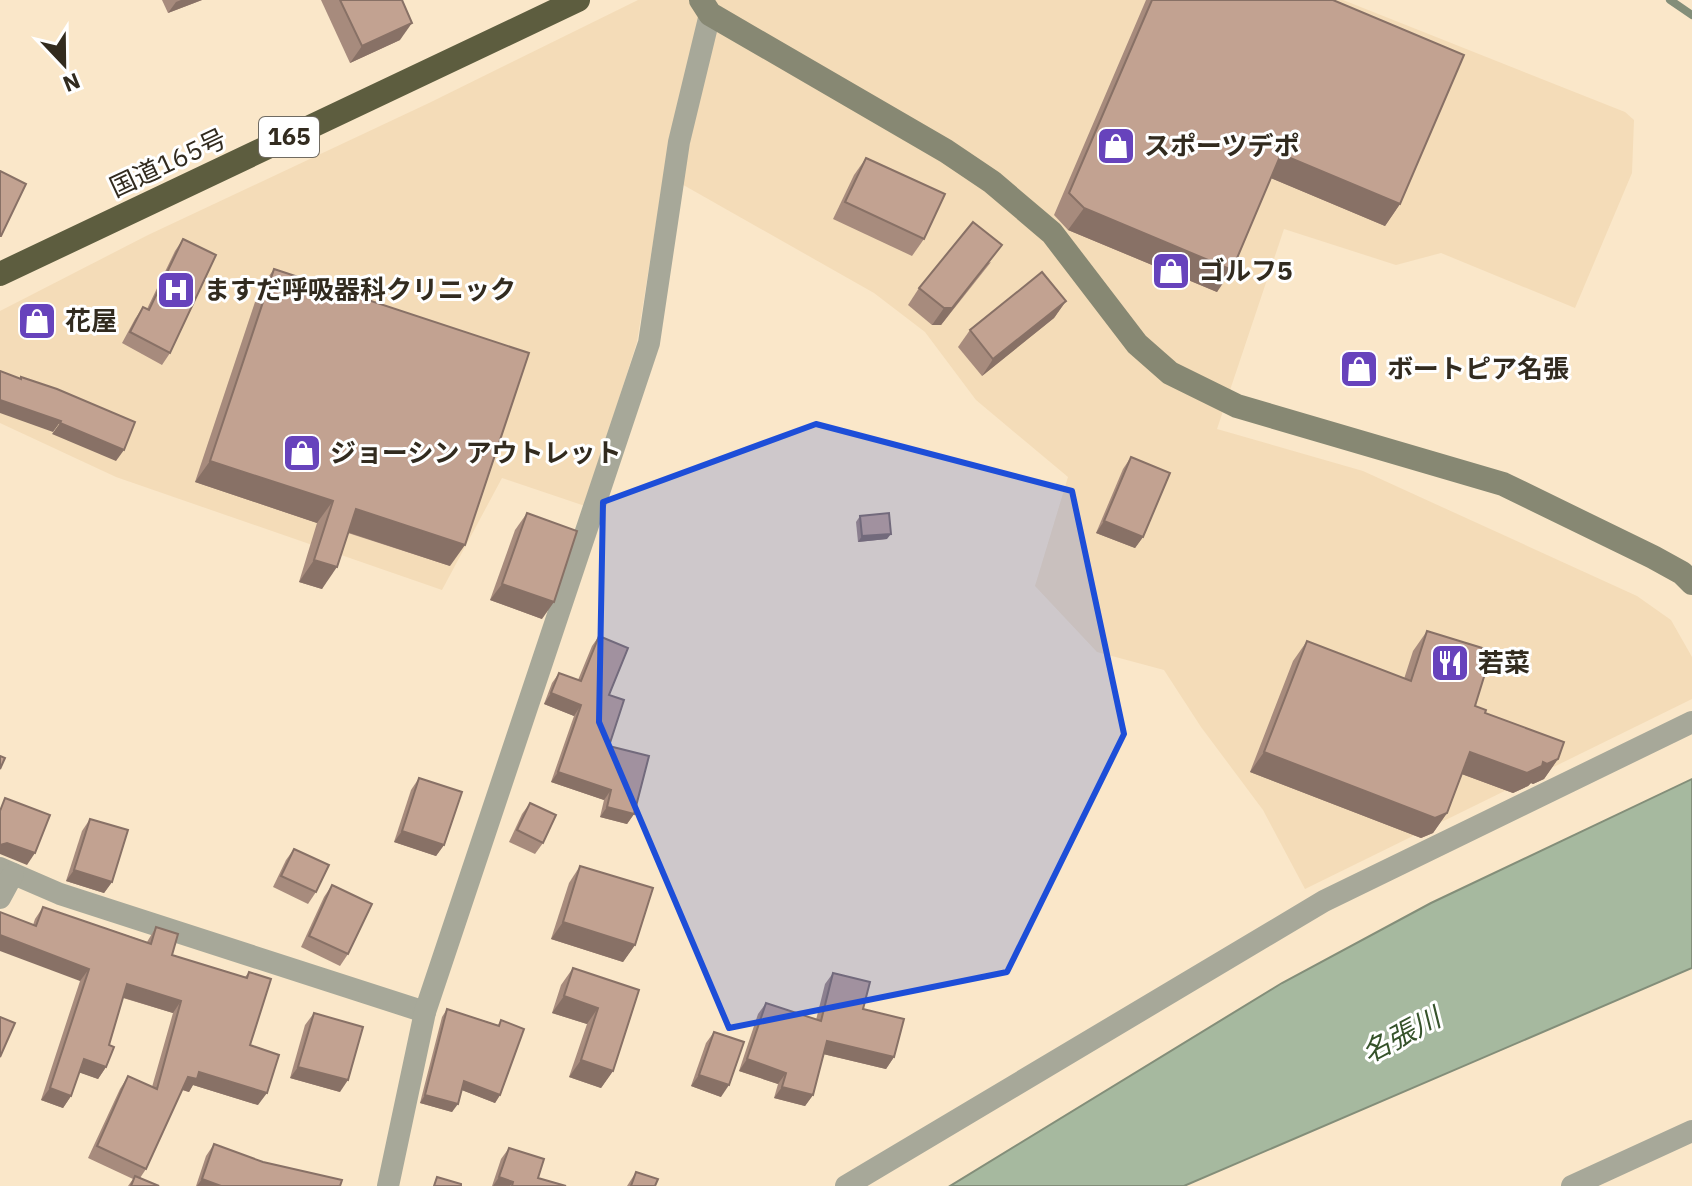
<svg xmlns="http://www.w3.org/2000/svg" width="1692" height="1186" font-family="'IBM Plex Sans','Noto Sans JP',sans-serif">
	<rect width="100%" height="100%" fill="#fae7c9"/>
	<polygon fill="#f4dcb8" points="638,0 1343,0 1625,112 1634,120 1632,173 1575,308 1441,253 1396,265 1284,229 1217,429 1363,471 1637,596 1671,620 1692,657 1692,699 1305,889 1263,810 1201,727 1164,670 1097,652 1035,586 1068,477 976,400 925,332 874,293 664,174 637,342 585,506 502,478 442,590 116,477 0,423 0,311 148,235 429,103"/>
	<polygon fill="#a6b99f" stroke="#838e79" stroke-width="2" points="1692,779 1692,968 1184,1186 950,1186 1282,983 1431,903"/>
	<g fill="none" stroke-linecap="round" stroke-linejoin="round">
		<polyline stroke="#838e79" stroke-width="8" points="1670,0 1692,15"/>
		<g stroke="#a7a899" stroke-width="22">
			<polyline points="0,868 60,894 425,1012"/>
			<polyline points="0,898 13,874"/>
			<polyline points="388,1186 425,1012 649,343 679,142 710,14"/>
			<polyline points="846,1186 1324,901 1692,722"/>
			<polyline points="1572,1186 1692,1131"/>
		</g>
		<polyline stroke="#878873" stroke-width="24" points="701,0 710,14 946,151 992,182 1052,233 1137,344 1170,373 1237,406 1503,484 1653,557 1682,573 1692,583"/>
		<polyline stroke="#5d5d3f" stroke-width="24" points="0,274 578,0"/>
	</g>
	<g fill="#a78b7d">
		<polygon points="162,0 202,0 168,13"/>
		<polygon points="321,0 402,0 400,40 350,63"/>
		<polygon points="1146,0 1333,0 1400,204 1385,226 1271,178 1217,292 1068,230 1054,215"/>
		<polygon points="866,158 924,239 912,256 833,219 854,175"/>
		<polygon points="183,239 170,353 162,365 122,343 135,319 143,307 147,309 175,251"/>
		<polygon points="991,262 941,325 932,325 908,305 919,288"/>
		<polygon points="274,269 450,566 348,533 322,589 299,582 317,523 195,482 259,290"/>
		<polygon points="1066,301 1054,318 982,376 958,347 970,330"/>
		<polygon points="1131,457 1143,537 1135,548 1096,533 1123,469"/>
		<polygon points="527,513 542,619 490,600 515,530"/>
		<polygon points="860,516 887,539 858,542 856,522"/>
		<polygon points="1427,631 1475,706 1558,759 1544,779 1533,784 1531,783 1528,786 1513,793 1462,774 1447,813 1433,833 1421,838 1250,772 1293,661 1307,641 1404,679 1413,651"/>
		<polygon points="599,636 609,695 609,746 634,814 627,824 600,817 604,800 551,782 574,716 544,704 552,683 559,673 578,680 592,646"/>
		<polygon points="419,778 444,845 436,856 394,842 411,790"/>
		<polygon points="530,803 543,843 535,854 509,842 522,814"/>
		<polygon points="90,819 112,882 104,893 66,881 82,831"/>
		<polygon points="294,849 316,892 308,904 273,887 286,860"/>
		<polygon points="580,866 635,945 623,962 551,939 569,883"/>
		<polygon points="332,885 348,954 340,966 301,947 324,897"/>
		<polygon points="43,907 147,942 156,927 172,955 245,977 249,972 250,1045 258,1105 193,1085 189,1092 182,1090 146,1169 140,1178 159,1186 128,1186 133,1179 88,1158 120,1089 128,1076 152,1087 173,1013 123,998 109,1045 106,1067 98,1079 79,1072 71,1096 63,1108 41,1100 80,981 33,925 35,919"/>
		<polygon points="573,968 639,990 613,1071 601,1088 569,1077 587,1024 552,1013 561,985"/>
		<polygon points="833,973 863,1009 894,1057 886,1069 823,1054 813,1095 805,1106 774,1098 778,1084 739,1071 758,1014 766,1003 816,1020 825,984"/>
		<polygon points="447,1009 498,1025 501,1020 500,1095 495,1103 462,1090 452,1112 420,1103 442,1017"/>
		<polygon points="314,1013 340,1092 290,1078 305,1025"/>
		<polygon points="714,1032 721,1097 691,1086 706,1043"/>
		<polygon points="214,1144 263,1162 340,1186 196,1186 206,1156"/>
		<polygon points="509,1148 538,1178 566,1186 492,1186 501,1159"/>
		<polygon points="636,1172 655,1186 627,1186"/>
	</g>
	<g fill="#887166">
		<polygon points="181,0 202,0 168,13 176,2"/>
		<polygon points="412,23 400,40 350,63 362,46"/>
		<polygon points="1281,154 1400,204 1385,226 1266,176"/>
		<polygon points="1084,208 1232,270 1217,292 1068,230"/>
		<polygon points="1002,245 941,325 932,325 944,308"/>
		<polygon points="1066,301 1054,318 982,376 993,359"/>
		<polygon points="0,400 61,421 53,432 0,413"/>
		<polygon points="60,423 124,450 116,461 52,434"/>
		<polygon points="210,461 333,501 317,523 195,482"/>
		<polygon points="356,509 465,545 450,566 341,530"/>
		<polygon points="1104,521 1143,537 1135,548 1096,533"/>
		<polygon points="891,534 887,539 858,542 862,536"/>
		<polygon points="314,560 337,567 322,589 299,582"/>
		<polygon points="502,584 554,602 542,619 490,600"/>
		<polygon points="551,693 581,705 574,716 544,704"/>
		<polygon points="1264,752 1447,813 1433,833 1421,838 1250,772"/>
		<polygon points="1470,752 1543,762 1558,759 1544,779 1533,784 1531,783 1528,786 1513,793 1456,772"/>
		<polygon points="558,772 611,790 604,800 551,782"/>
		<polygon points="607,807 634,814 627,824 600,817"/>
		<polygon points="402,831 444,845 436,856 394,842"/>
		<polygon points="7,843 35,853 27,865 0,854 0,845"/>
		<polygon points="74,870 112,882 104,893 66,881"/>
		<polygon points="563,922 635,945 623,962 551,939"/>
		<polygon points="0,935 89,969 80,981 0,951"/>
		<polygon points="127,984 181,1001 173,1013 118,996"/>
		<polygon points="564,996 598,1008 587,1024 552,1013"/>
		<polygon points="827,1041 894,1057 886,1069 819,1053"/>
		<polygon points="84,1059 106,1067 98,1079 75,1071"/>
		<polygon points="747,1059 786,1073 778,1084 739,1071"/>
		<polygon points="581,1060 613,1071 601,1088 569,1077"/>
		<polygon points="298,1067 348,1080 340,1092 290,1078"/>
		<polygon points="199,1072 267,1093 258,1105 193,1085 189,1092 180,1089 188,1077"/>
		<polygon points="699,1075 729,1085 721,1097 691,1086"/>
		<polygon points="464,1081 500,1095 495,1103 459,1089"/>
		<polygon points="782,1087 813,1095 805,1106 774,1098"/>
		<polygon points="50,1088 71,1096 63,1108 41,1100"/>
		<polygon points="425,1095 458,1104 452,1112 420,1103"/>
		<polygon points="499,1177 513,1182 510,1186 493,1186"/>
		<polygon points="202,1179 221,1186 197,1186"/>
	</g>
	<g fill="#c2a291" stroke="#887166" stroke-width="2">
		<polygon points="340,0 402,0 412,23 362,46"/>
		<polygon points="1152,0 1333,0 1464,55 1400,204 1281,154 1232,270 1084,208 1069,193"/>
		<polygon points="866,158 945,194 924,239 845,202"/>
		<polygon points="0,171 26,184 1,236 0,236"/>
		<polygon points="973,222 1002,245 952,308 944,308 919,288"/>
		<polygon points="183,239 216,255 170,353 130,332 143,307 149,310"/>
		<polygon points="274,269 529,353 465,545 356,509 337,567 314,560 333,501 210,461"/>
		<polygon points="1042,272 1066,301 993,359 970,330"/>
		<polygon points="0,371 21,379 21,377 57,389 135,422 124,450 60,423 61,421 0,400"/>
		<polygon points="1131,457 1170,473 1143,537 1104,521"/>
		<polygon points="527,513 577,531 554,602 502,584"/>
		<polygon points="889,513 891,534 862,536 860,516"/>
		<polygon points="1427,631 1492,651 1475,706 1486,710 1485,713 1564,742 1558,759 1547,764 1543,762 1542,766 1527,773 1470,752 1447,813 1435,818 1264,752 1307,641 1411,681"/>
		<polygon points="599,636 628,648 609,695 624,700 609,746 649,756 634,814 607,807 611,790 558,772 581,705 551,693 559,673 581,681"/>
		<polygon points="0,756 5,758 0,769"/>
		<polygon points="419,778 462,792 444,845 402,831"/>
		<polygon points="5,798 50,815 35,853 7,843 0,845 0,811"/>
		<polygon points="530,803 556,815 543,843 517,830"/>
		<polygon points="90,819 128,830 112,882 74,870"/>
		<polygon points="294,849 329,865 316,892 281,876"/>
		<polygon points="580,866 653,888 635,945 563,922"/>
		<polygon points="332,885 372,904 348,954 309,936"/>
		<polygon points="43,907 151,944 156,927 178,934 172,955 247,978 249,972 271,979 250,1045 279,1055 267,1093 199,1072 197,1079 188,1077 146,1169 97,1146 128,1076 157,1089 181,1001 127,984 109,1045 114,1047 106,1067 84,1059 71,1096 50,1088 89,969 0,935 0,912 36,926"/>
		<polygon points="573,968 639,990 613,1071 581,1060 598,1008 564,996"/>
		<polygon points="833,973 870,982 863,1009 904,1019 894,1057 827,1041 813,1095 782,1087 786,1073 747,1059 766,1003 821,1021"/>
		<polygon points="447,1009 499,1026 501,1020 524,1029 500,1095 464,1081 458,1104 425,1095"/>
		<polygon points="314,1013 363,1027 348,1080 298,1067"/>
		<polygon points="0,1017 15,1023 0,1057"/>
		<polygon points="714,1032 744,1042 729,1085 699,1075"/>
		<polygon points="214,1144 263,1162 342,1180 340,1186 221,1186 202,1179"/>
		<polygon points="509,1148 544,1159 538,1178 566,1186 512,1186 513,1182 499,1177"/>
		<polygon points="636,1172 658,1179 655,1186 631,1186"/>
		<polygon points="135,1176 159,1186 131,1186"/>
		<polygon points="437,1177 461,1184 461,1186 434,1186"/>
	</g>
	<path fill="#1d4ed8" fill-opacity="0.2" stroke="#1d4ed8" stroke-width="6" stroke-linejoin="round" d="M816,424l256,67 52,243 -117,238 -278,56 -130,-306 4,-220z"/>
	<defs>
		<g id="shop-square" transform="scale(2)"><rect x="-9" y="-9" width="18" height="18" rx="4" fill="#6743bc" stroke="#fff"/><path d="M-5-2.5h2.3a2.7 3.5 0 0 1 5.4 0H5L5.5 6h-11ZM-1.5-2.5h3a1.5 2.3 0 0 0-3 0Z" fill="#fff"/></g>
		<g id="hospital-square" transform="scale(2)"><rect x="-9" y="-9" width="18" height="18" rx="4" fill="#6743bc" stroke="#fff"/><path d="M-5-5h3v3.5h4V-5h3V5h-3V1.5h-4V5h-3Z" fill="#fff"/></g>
		<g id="restaurant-square" transform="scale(2)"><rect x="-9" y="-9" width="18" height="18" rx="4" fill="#6743bc" stroke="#fff"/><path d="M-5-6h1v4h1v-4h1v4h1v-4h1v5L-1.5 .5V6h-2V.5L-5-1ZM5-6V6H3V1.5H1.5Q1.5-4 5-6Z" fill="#fff"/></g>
	</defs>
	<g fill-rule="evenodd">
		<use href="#shop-square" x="1116" y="146"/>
		<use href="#shop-square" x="1171" y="271"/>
		<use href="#hospital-square" x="176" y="290"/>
		<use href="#shop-square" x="37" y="321"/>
		<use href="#shop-square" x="1359" y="369"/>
		<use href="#shop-square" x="302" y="453"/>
		<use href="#restaurant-square" x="1450" y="663"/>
	</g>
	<g text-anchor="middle" stroke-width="6" stroke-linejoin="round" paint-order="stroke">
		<rect fill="#fff" stroke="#706b62" stroke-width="2" x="259" y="117" width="60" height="40" rx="6"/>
		<g font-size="24" font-weight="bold" fill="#322b1f">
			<text x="289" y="145">165</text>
		</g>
		<g font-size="26" font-weight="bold" fill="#322b1f" stroke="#fff" text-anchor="start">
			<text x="1144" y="155">スポーツデポ</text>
			<text x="1199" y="280">ゴルフ5</text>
			<text x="204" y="299">ますだ呼吸器科クリニック</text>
			<text x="65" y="330">花屋</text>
			<text x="1387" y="378">ボートピア名張</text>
			<text x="330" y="462">ジョーシン アウトレット</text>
			<text x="1478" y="672">若菜</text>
		</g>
		<g font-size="26" fill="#322b1f" stroke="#fff">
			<text transform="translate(168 163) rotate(-25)" y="9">国道165号</text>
		</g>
		<g font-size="28" font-style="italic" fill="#35522a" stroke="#fff">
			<text transform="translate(1401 1035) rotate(-28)" y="10">名張川</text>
		</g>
	</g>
	<g transform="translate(64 64) rotate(158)" stroke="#ffffff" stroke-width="6" paint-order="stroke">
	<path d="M0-6L14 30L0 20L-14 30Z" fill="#322b1f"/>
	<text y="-12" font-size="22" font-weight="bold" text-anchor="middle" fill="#322b1f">N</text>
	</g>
</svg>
